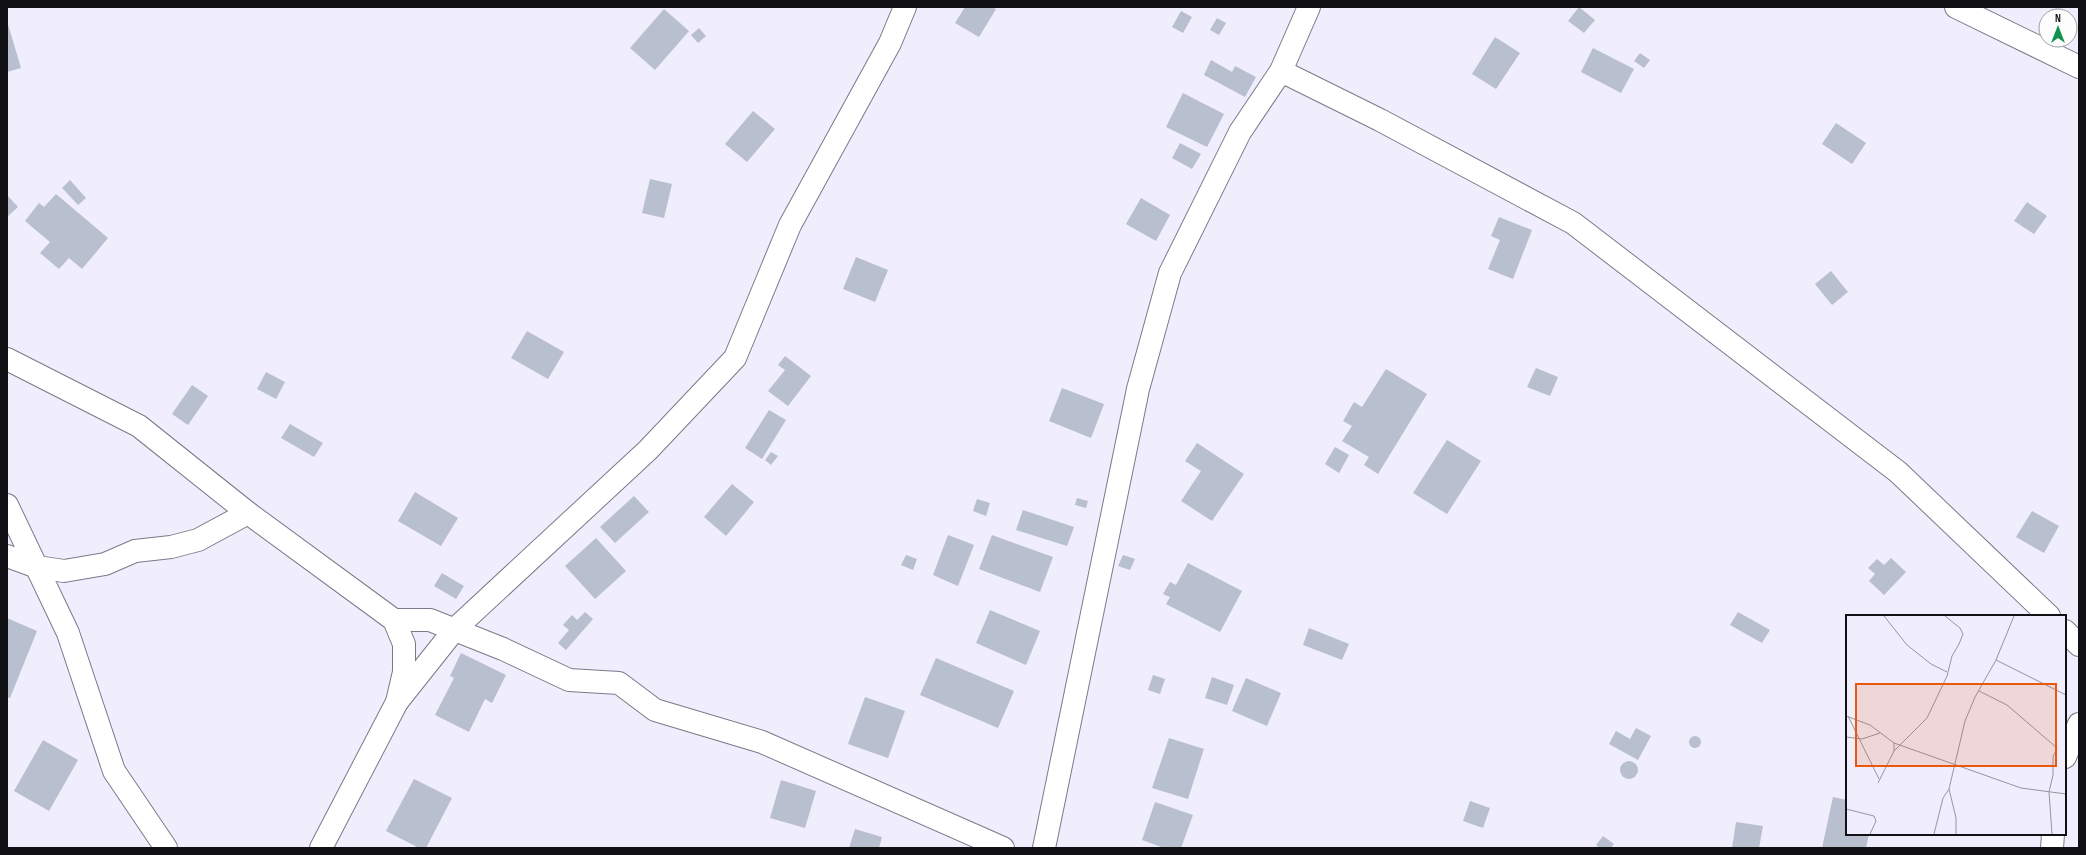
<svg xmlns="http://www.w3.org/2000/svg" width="2086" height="855" font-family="'Sofia Sans Condensed',sans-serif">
	<rect width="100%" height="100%" fill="#f0edfd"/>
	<g fill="#b8bfce">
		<polygon points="965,7 991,7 996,9 979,37 955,23"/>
		<polygon points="1579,7 1595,20 1584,33 1568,21"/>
		<polygon points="664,9 689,31 655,70 630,48"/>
		<polygon points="1181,11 1192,17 1183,33 1172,27"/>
		<polygon points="1217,18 1226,23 1219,35 1210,30"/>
		<polygon points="7,21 21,68 7,72"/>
		<polygon points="699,28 706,36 698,43 691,35"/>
		<polygon points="1495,37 1520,53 1496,89 1472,74"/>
		<polygon points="1593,48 1634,69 1621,93 1581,72"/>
		<polygon points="1640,53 1650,60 1644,68 1634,61"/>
		<polygon points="1211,60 1232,72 1235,66 1256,77 1245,97 1204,75"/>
		<polygon points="1183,93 1224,114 1207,147 1166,127"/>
		<polygon points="753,111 775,129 747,162 725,144"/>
		<polygon points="1836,123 1866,143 1852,164 1822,144"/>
		<polygon points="1180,143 1201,154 1192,169 1172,158"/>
		<polygon points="650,179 672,184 664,218 642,213"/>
		<polygon points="70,180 86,198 78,205 62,188"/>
		<polygon points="56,194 108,238 82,269 69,258 59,269 40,253 50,242 25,221 39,203 44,207"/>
		<polygon points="7,195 18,207 7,217"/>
		<polygon points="1141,198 1170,215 1156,241 1126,224"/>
		<polygon points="2027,202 2047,216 2034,234 2014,221"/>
		<polygon points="1499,217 1532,230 1513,279 1488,269 1500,240 1491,236"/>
		<polygon points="856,257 888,270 875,302 843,289"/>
		<polygon points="1831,271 1848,292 1832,305 1815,284"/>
		<polygon points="527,331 564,352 548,379 511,358"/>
		<polygon points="785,356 811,376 788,406 768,391 785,370 778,365"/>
		<polygon points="1536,368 1558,377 1550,396 1527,387"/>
		<polygon points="1386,369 1427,394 1378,474 1364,465 1369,457 1342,441 1352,426 1343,421 1354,402 1362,407"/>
		<polygon points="266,372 285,382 276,399 257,389"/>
		<polygon points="192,385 208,396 188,425 172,414"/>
		<polygon points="1062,388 1104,404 1091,438 1049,421"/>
		<polygon points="769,410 786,420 762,459 745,448"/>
		<polygon points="290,424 323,443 314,457 281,438"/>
		<polygon points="1447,440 1481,461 1447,514 1413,493"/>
		<polygon points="1197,443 1244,474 1212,521 1181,501 1201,471 1185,461"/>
		<polygon points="1335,447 1349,455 1339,473 1325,464"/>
		<polygon points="771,452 778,456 771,465 765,460"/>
		<polygon points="732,484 754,502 726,536 704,517"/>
		<polygon points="415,492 458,518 441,546 398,521"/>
		<polygon points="634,496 649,512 615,543 600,527"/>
		<polygon points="1077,498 1088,501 1086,508 1075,505"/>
		<polygon points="977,499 990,503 986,516 973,511"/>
		<polygon points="1023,510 1074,527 1067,546 1016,530"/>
		<polygon points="2032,511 2059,526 2044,553 2016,537"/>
		<polygon points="948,535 974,545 958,586 933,575"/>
		<polygon points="992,535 1053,557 1040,592 979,569"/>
		<polygon points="596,538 626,571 595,599 565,566"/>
		<polygon points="906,555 917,559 913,570 901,565"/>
		<polygon points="1123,555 1135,559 1130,570 1118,566"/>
		<polygon points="1891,558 1906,572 1884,595 1869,581 1875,574 1868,568 1877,559 1884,565"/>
		<polygon points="1188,563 1242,591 1220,632 1166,604 1170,597 1163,594 1170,582 1176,585"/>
		<polygon points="442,573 464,586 456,599 434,586"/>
		<polygon points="990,610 1040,631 1026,665 976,643"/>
		<polygon points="585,612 593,619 566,650 558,643 569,630 563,625 572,615 577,620"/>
		<polygon points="1738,612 1770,630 1762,643 1730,625"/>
		<polygon points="7,618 37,631 10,698 7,697"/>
		<polygon points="1309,628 1349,644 1342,660 1303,645"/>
		<polygon points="461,653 506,675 492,703 485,699 469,732 435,715 454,678 450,676"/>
		<polygon points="936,658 1014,691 998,728 920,695"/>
		<polygon points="1153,675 1165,679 1160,694 1148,690"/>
		<polygon points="1212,677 1234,685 1227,705 1205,698"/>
		<polygon points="1246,678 1281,693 1267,726 1232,711"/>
		<polygon points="865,697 905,711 888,758 848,744"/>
		<polygon points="1636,728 1651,736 1638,760 1609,744 1616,731 1630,739"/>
		<circle cx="1695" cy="742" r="6"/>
		<polygon points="1169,738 1204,749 1188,799 1152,788"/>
		<polygon points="43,740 78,760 49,811 14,791"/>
		<circle cx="1629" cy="770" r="9"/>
		<polygon points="414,779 452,798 426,848 419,848 386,831"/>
		<polygon points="781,780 816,791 805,828 770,818"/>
		<polygon points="1833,797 1847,800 1847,834 1869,834 1866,848 1822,848"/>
		<polygon points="1470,801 1490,808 1483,828 1463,821"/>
		<polygon points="1155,802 1193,815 1181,848 1164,848 1142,840"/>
		<polygon points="1736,822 1763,826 1759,848 1732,848"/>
		<polygon points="855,829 882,837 879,848 849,848"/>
		<polygon points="1603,836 1614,844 1611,848 1600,848 1596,845"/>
	</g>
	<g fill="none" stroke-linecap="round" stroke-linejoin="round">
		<g stroke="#7c7988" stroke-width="24">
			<g id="street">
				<polyline points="1956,7 2079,67"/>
				<polyline points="1281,71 1380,120 1573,223 1898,472 2049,616"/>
				<polyline points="7,359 139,426 248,513 394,620 404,644 404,672 397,702 321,848"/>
				<polyline points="7,505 68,633 114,771 166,848"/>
				<polyline points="7,556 37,567 64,571 105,564 135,551 171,547 198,540 248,513"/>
				<polyline points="394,620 430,620 503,649 569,680 619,683 655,710 762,742 1003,848"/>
				<polyline points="2065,631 2079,645"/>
				<polyline points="397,702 455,629 648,450 735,358 790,225 890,43 905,7"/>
				<polyline points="2065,757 2079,724"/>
				<polyline points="1044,848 1138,389 1170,273 1240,132 1281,71 1309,7"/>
				<polyline points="2052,848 2053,834"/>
			</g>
		</g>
		<use href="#street" stroke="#fff" stroke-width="22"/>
	</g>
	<g transform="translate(1846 615)">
		<rect width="220" height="220" fill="#f0edfd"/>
		<path fill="none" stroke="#9795a0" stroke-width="1" d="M38,1l23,29 24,19 16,8M150,45l70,35M0,66v35M133,76l28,14 50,43 -4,9v18l-4,17 3,42M0,101l24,9 24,18v8l-16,32M2,101l31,63M0,122l16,2 18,-6M48,128l127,45 45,6M48,136l33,-33 20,-42 5,-20 7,-12 4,-10 -3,-6 -15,-12M0,194l28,7 2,5 -6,13M88,219l9,-36 6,-9M110,219v-16l-7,-29 16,-68 10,-24 21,-37 18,-44"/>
		<path fill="#e8590c" fill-opacity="0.15" stroke="#e8590c" stroke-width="2" d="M10,69h200v82h-200z"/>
		<rect width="220" height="220" fill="none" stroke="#111015" stroke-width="2"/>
	</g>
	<rect width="2086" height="855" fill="none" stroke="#111015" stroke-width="16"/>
	<g transform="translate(2058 28)"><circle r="19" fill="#fcfdfc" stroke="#9e9ea0"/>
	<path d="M0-3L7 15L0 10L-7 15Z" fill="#10924f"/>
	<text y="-6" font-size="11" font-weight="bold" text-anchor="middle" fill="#111015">N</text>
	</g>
</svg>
